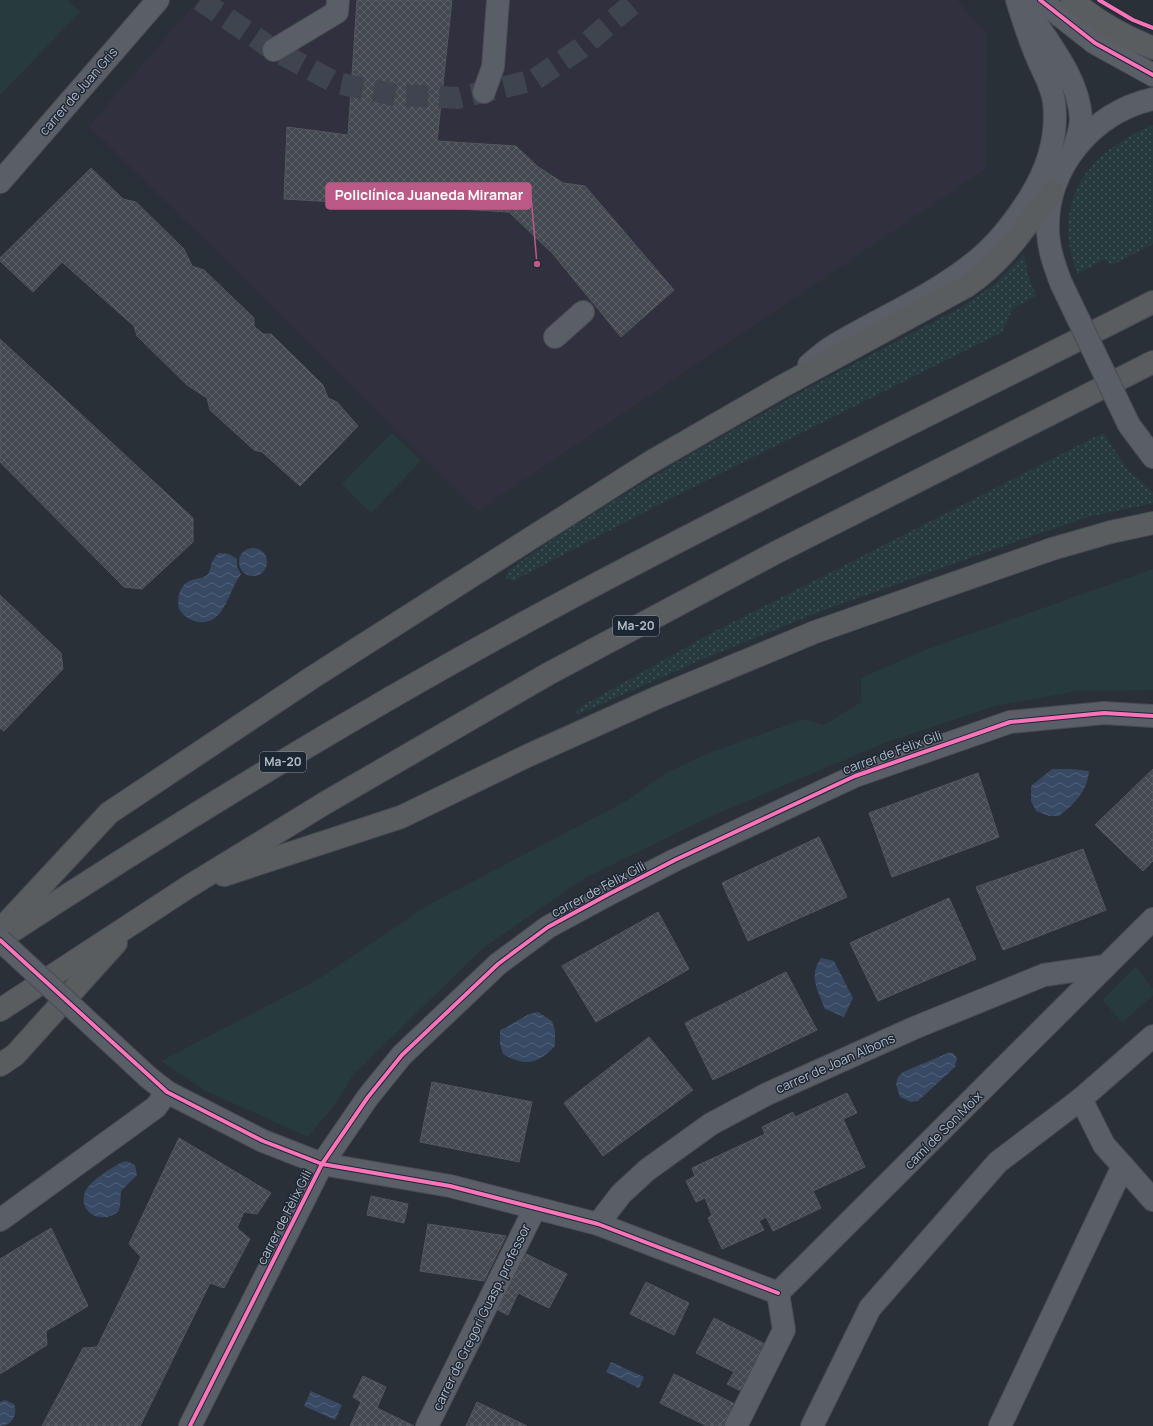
<svg xmlns="http://www.w3.org/2000/svg" width="1153" height="1426" font-family="Manrope,sans-serif">
	<defs>
		<pattern id="grass-dots" width="8" height="8" patternUnits="userSpaceOnUse"><rect width="8" height="8" fill="#273a3e"/><path d="M2 2h.1M6 6h.1" fill="none" stroke="#445559" stroke-width="1.8" stroke-linecap="round"/></pattern>
		<pattern id="water-waves" width="16" height="10" patternUnits="userSpaceOnUse"><rect width="16" height="10" fill="#384963"/><path d="M0 5q4-4 8 0t8 0" fill="none" stroke="#526178"/></pattern>
		<pattern id="building-cross-hatch" width="8" height="8" patternUnits="userSpaceOnUse"><rect width="8" height="8" fill="#444950"/><path d="M0 0l8 8M0 8l8-8" fill="none" stroke="#5d6168"/></pattern>
	</defs>
	<rect width="100%" height="100%" fill="#2a3038"/>
	<polygon fill="#31303e" points="198,0 957,0 987,33 986,169 478,511 89,126"/>
	<g fill="url(#grass-dots)">
		<path d="M1153,125v119l-41,21 -7,-6 -28,15c-26,-74 9,-120 76,-149z"/>
		<polygon points="1024,254 1027,271 1036,296 1013,308 1002,332 664,502 513,581 506,578 507,571 565,531 679,461 806,389 962,307 995,284"/>
		<polygon points="1103,433 1128,470 1153,492 1153,503 1088,517 1040,533 821,611 703,659 579,714 575,713 577,709 708,635"/>
	</g>
	<g fill="#273a3e">
		<polygon points="0,0 67,0 80,12 0,95"/>
		<polygon points="392,433 421,461 371,513 342,484"/>
		<polygon points="1153,569 1153,690 1077,691 995,706 887,742 707,818 585,878 483,948 353,1075 336,1103 308,1137 204,1090 161,1061 317,980 430,904 628,800 666,773 711,752 804,719 824,725 861,702 861,678 925,650"/>
		<polygon points="1136,967 1153,989 1153,995 1122,1023 1103,1000"/>
	</g>
	<g fill="url(#water-waves)">
		<circle cx="253" cy="562" r="14"/>
		<path d="M219,553l10,1 8,5v8l4,7c-8,11 -11,24 -19,36 -11,18 -32,15 -43,-1 -2,-11 0,-25 13,-29 5,-2 11,-1 15,-5 6,-5 1,-13 12,-22z"/>
		<path d="M1052,769h19l18,2c-2,21 -14,32 -30,45h-10l-13,-5 -5,-10v-15z"/>
		<path d="M821,958l13,3 19,37 -9,19 -19,-8c-7,-19 -17,-32 -4,-51z"/>
		<path d="M538,1012l14,9 3,10v15c-18,18 -29,21 -52,8l-3,-10v-14c14,-5 23,-16 38,-18z"/>
		<polygon points="948,1053 953,1053 957,1058 955,1067 918,1101 911,1102 900,1097 896,1084 898,1077 903,1072"/>
		<path d="M126,1161l9,4 2,10 -16,16 -1,15 -2,6c-18,13 -40,0 -33,-20 3,-10 31,-28 41,-31z"/>
		<polygon points="611,1362 644,1377 639,1388 606,1372"/>
		<polygon points="311,1391 342,1405 335,1420 304,1406"/>
		<path d="M5,1400l9,4c4,10 -2,22 -14,22v-24z"/>
	</g>
	<g fill="url(#building-cross-hatch)" stroke="#52575f">
		<polygon points="357,0 452,0 437,141 516,146 537,166 563,183 585,186 674,290 621,337 553,254 509,212 284,199 287,127 348,135"/>
		<polygon points="91,168 123,199 136,202 184,249 192,266 204,270 254,318 254,326 263,334 271,334 323,385 328,398 337,402 358,426 300,486 262,452 254,450 210,410 207,398 187,385 137,336 134,326 62,262 33,292 0,261 0,258"/>
		<polygon points="0,339 193,518 193,542 142,589 124,587 0,462"/>
		<polygon points="0,595 61,653 63,669 4,731 0,728"/>
		<polygon points="1153,769 1153,861 1143,871 1095,825"/>
		<polygon points="978,773 999,837 892,877 869,813"/>
		<polygon points="819,837 847,897 748,941 722,883"/>
		<polygon points="1083,849 1106,910 1003,950 976,887"/>
		<polygon points="949,898 976,959 878,1001 850,943"/>
		<polygon points="658,912 689,969 596,1022 562,966"/>
		<polygon points="786,972 817,1030 713,1080 685,1023"/>
		<polygon points="649,1037 693,1090 603,1156 564,1103"/>
		<polygon points="432,1082 532,1102 519,1162 420,1142"/>
		<polygon points="847,1093 857,1113 843,1119 865,1167 813,1191 821,1208 773,1231 766,1217 759,1221 764,1230 722,1249 708,1218 712,1215 705,1198 696,1202 686,1181 695,1176 692,1168 765,1134 762,1127 793,1112 795,1117"/>
		<polygon points="179,1138 271,1193 257,1214 244,1212 237,1228 250,1239 224,1288 210,1283 140,1426 42,1426 83,1348 97,1347 141,1257 129,1244"/>
		<polygon points="371,1196 408,1204 404,1223 367,1215"/>
		<polygon points="428,1224 506,1236 484,1281 420,1271"/>
		<polygon points="51,1228 88,1306 46,1331 47,1345 0,1374 0,1259"/>
		<polygon points="518,1250 567,1274 549,1308 518,1293 508,1315 490,1306"/>
		<polygon points="646,1282 689,1303 674,1335 630,1314"/>
		<polygon points="714,1318 765,1344 741,1391 727,1384 734,1372 696,1353"/>
		<polygon points="674,1374 735,1404 724,1426 707,1426 660,1403"/>
		<polygon points="363,1376 386,1387 377,1408 414,1426 350,1426 361,1402 353,1397"/>
		<polygon points="477,1402 527,1426 466,1426"/>
	</g>
	<g fill="none" stroke-linecap="round" stroke-linejoin="round">
		<polyline stroke="#3f454e" stroke-width="22" stroke-dasharray="22 11" stroke-linecap="butt" points="200,0 274,50 336,83 396,95 458,98 534,80 581,48 637,0"/>
		<g stroke="#484c53" stroke-width="24">
			<g id="minor">
				<polyline points="1040,0 1095,43 1153,75"/>
				<path d="M1030,14c21,32 49,66 51,105 0,10 -4,20 -7,29"/>
				<polyline points="274,50 337,12 338,0"/>
				<polyline points="484,92 493,67 498,0"/>
				<polyline points="0,182 158,0"/>
				<path d="M1061,283c-6,-16 -12,-32 -13,-50 -3,-64 44,-121 105,-134"/>
				<polyline points="555,337 583,312"/>
				<path d="M809,365c8,-7 17,-15 26,-20 47,-28 98,-49 141,-84 21,-17 39,-40 54,-64 18,-29 28,-61 24,-95 -2,-17 -11,-30 -17,-45 -8,-18 -14,-38 -20,-57"/>
				<polyline points="1129,425 1153,457"/>
				<polyline points="148,1077 167,1092 263,1141 322,1164 450,1186 598,1224 778,1293"/>
				<polyline points="1081,1099 1104,1145 1153,1200"/>
				<polyline points="0,1220 156,1107 167,1092"/>
				<polyline points="598,1224 621,1194 647,1170 711,1124 767,1094 914,1028 1044,975 1106,966"/>
				<polyline points="778,1293 1153,919"/>
				<polyline points="190,1426 322,1164 368,1097 402,1055 498,964 548,927 609,894 675,860 855,776 1010,722 1104,713 1153,716"/>
				<polyline points="427,1426 535,1208"/>
				<polyline points="736,1426 784,1330 778,1293"/>
				<polyline points="812,1426 870,1308 998,1162 1081,1099 1153,1036"/>
				<polyline points="1000,1426 1123,1166"/>
			</g>
		</g>
		<g stroke="#474c53" stroke-width="24">
			<g id="highway">
				<path d="M1072,0c24,21 51,36 81,48"/>
				<polyline points="224,875 401,817 527,756 656,698 815,632 1052,549 1111,532 1153,523"/>
				<path d="M2,928l107,-115 204,-136 336,-214 132,-76 186,-101c39,-27 57,-58 85,-94"/>
				<path d="M0,939c186,-122 377,-238 574,-343 191,-102 386,-196 579,-294"/>
				<polyline points="0,1010 188,887 325,803 548,674 775,553 1153,362"/>
				<polyline points="0,1065 15,1055 116,943"/>
			</g>
		</g>
		<use href="#minor" stroke="#5a5e66" stroke-width="22"/>
		<use href="#highway" stroke="#5a5d60" stroke-width="22"/>
		<g stroke="#484c53" stroke-width="24" stroke-linecap="butt">
			<g id="minor-bridge">
				<polyline points="1061,283 1129,425"/>
				<polyline points="0,940 148,1077"/>
			</g>
		</g>
		<use href="#minor-bridge" stroke="#5a5e66" stroke-width="22"/>
		<g stroke="#1d2633" stroke-width="6">
			<g id="cycleway">
				<polyline points="1040,0 1095,43 1153,75"/>
				<polyline points="1099,0 1133,20 1153,28"/>
				<polyline points="0,940 167,1092 263,1141 322,1164 450,1186 598,1224 778,1293"/>
				<polyline points="190,1426 322,1164 368,1097 402,1055 498,964 548,927 609,894 675,860 855,776 1010,722 1104,713 1153,716"/>
			</g>
		</g>
		<use href="#cycleway" stroke="#fb73b8" stroke-width="4"/>
	</g>
	<g text-anchor="middle" stroke-width="3" stroke-linejoin="round" paint-order="stroke">
		<g fill="#1d2633" stroke="#878f9c" stroke-width="1">
			<rect x="613" y="616" width="46" height="20" rx="3"/>
			<rect x="260" y="752" width="46" height="20" rx="3"/>
		</g>
		<g font-size="12" font-weight="bold" fill="#b4bcc9">
			<text x="636" y="630">Ma-20</text>
			<text x="283" y="766">Ma-20</text>
		</g>
		<g font-size="13" fill="#b4bcc9" stroke="#1d2633">
			<text transform="translate(78 91) rotate(-49)" y="5">carrer de Juan Gris</text>
			<text transform="translate(892 752) rotate(-20)" y="5">carrer de Fèlix Gili</text>
			<text transform="translate(598 889) rotate(-28)" y="5">carrer de Fèlix Gili</text>
			<text transform="translate(835 1063) rotate(-24)" y="5">carrer de Joan Albons</text>
			<text transform="translate(943 1130) rotate(-45)" y="5">camí de Son Moix</text>
			<text transform="translate(284 1217) rotate(-63)" y="5">carrer de Fèlix Gili</text>
			<text transform="translate(481 1317) rotate(-64)" y="5">carrer de Gregori Guasp, professor</text>
		</g>
	</g>
	<path fill="none" stroke="#bc5a87" stroke-width="1.5" d="M537 264L531 196"/>
	<circle fill="#bc5a87" stroke="#1d2633" stroke-width="1.5" cx="537" cy="264" r="4"/>
	<rect fill="#bc5a87" stroke="#bc5a87" stroke-width="1.5" x="326" y="183" width="205" height="26" rx="4"/>
	<g font-size="14" text-anchor="middle" font-weight="bold" fill="#fff">
		<text x="429" y="200">Policlínica Juaneda Miramar</text>
	</g>
</svg>
